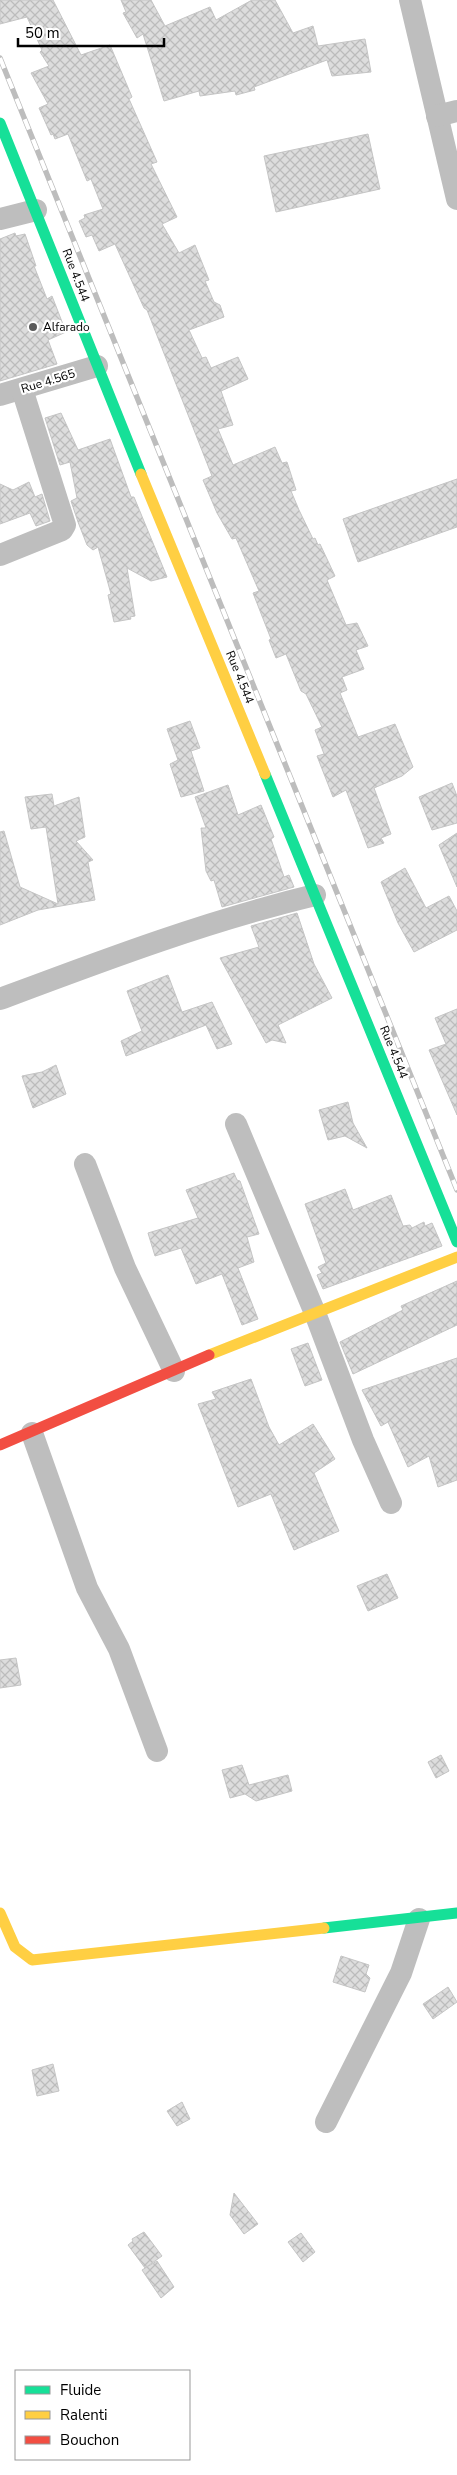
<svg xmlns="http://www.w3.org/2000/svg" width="457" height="2475" font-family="'Nunito Sans',sans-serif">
	<defs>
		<pattern id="building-cross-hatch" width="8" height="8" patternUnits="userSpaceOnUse" patternTransform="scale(1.25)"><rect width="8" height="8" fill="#ddd"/><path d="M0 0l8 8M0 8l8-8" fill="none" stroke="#bcbcbc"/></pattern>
	</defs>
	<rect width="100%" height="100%" fill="#fff"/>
	<g fill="url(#building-cross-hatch)" stroke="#c5c5c5">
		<polygon points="0,0 53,0 81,55 110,45 132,97 129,99 157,162 151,164 177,217 162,224 179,253 195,245 209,280 205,281 214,302 220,305 224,317 189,330 202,358 206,357 211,368 238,357 248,379 221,391 233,425 218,429 233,465 275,447 282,463 287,462 296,490 291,491 299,510 313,539 315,538 318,545 320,544 335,576 327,580 346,625 357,623 368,646 356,650 364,669 342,677 347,690 340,693 358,737 395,724 413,767 402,776 374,788 391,834 381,838 384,843 368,848 346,790 333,797 317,756 324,754 315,730 322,727 306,694 301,691 286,654 276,658 269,640 271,639 253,593 259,591 236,538 232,539 217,513 203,480 212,476 147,310 144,308 115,244 99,251 92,235 86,237 79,221 85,218 84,215 103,209 91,179 87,181 68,134 55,139 53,134 51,135 39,108 48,104 31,73 49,66 40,52 42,50 27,17 0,24"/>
		<polygon points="121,0 151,0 165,26 210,7 216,20 252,0 275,0 293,33 313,26 318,46 365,39 371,72 332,76 327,60 254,87 255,90 236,95 235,91 200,96 199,91 164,101 143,34 137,38 123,13 126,12"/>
		<polygon points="368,134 380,189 276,212 264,156"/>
		<polygon points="15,233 16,236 25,234 36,266 34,266 47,299 52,296 66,332 48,340 57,364 0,381 0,239"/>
		<polygon points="61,413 78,450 110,439 131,497 134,497 167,577 151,581 127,568 135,616 130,617 131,619 114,622 108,595 111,594 98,547 93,550 87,545 78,522 71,501 77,498 70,462 60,465 45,418"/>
		<polygon points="457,479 457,527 358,562 343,519"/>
		<polygon points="29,482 35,497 42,494 50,521 36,526 30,513 0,524 0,484 13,490"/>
		<polygon points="190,721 200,748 191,751 204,791 181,797 170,764 178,760 167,729"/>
		<polygon points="452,783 457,796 457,823 432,830 419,797"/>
		<polygon points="228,785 238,815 261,805 274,837 271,839 284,877 289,875 294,887 222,907 214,880 211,881 206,871 201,828 206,828 195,797"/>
		<polygon points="52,794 54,806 79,797 85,837 76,841 93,860 88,862 95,900 38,910 0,925 0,832 4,831 20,887 58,904 46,827 31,829 25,797"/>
		<polygon points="457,833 457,887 439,845"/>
		<polygon points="405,868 426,908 449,896 457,911 457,930 414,952 398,923 381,882"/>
		<polygon points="297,913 314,964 332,998 278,1025 286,1043 272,1040 266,1043 220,958 259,947 251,926"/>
		<polygon points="168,975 182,1012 212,1002 232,1044 217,1049 206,1025 126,1056 121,1041 142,1031 127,991"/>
		<polygon points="457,1009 457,1115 429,1050 446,1044 435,1018"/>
		<polygon points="56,1065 66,1094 33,1108 22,1076 42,1072"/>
		<polygon points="348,1102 353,1123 367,1148 345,1136 328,1140 319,1110"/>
		<polygon points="234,1173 237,1180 240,1181 259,1234 247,1237 254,1262 238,1268 258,1319 242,1325 222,1274 196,1284 181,1248 155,1256 148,1233 198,1218 186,1190"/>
		<polygon points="345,1189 353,1210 391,1195 403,1226 410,1225 412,1228 424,1222 425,1226 432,1223 442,1246 323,1289 317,1275 322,1273 318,1267 326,1263 305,1204"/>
		<polygon points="457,1281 457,1325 353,1374 340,1342 403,1310 401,1306"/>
		<polygon points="308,1343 322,1380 305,1386 291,1349"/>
		<polygon points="457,1358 457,1480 438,1487 429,1456 408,1467 388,1422 381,1426 362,1390"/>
		<polygon points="251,1379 269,1427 279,1445 313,1424 335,1459 314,1473 339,1531 294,1550 271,1494 238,1507 198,1404 216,1399 212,1392"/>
		<polygon points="387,1574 398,1598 368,1611 357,1586"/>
		<polygon points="16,1658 21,1685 0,1688 0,1660"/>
		<polygon points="441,1755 449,1771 436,1778 428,1762"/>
		<polygon points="242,1765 249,1785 288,1775 292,1791 256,1801 245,1794 230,1798 222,1770"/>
		<polygon points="341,1956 369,1965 366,1974 370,1978 365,1992 333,1982"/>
		<polygon points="448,1987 457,2002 433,2019 423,2004"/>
		<polygon points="53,2064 59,2091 37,2096 32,2070"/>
		<polygon points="182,2102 190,2119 177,2126 167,2111"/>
		<polygon points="234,2193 258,2224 244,2234 230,2215"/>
		<polygon points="144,2232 162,2256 145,2268 128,2245 133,2241 132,2239"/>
		<polygon points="301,2233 315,2252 303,2262 288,2242"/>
		<polygon points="157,2261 174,2287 161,2298 142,2270"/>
	</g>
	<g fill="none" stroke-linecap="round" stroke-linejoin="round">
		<g stroke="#bebebe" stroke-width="22">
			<polyline points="410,0 457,199"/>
			<polyline points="437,116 457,111"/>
			<polyline points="0,219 36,210"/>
			<polyline points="0,395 97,366"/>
			<polyline points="0,555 62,530 65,525 22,389"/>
			<path d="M0,999c104,-39 207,-78 315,-104"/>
			<polyline points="236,1124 315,1313 363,1440 391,1503"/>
			<polyline points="85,1164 125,1268 174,1371"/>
			<polyline points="32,1433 87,1588 119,1649 157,1751"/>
			<polyline points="326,2122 401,1973 419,1919"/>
		</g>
		<g stroke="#16e098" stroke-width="11">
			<polyline points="0,123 141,474"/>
			<polyline points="265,774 457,1242"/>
			<polyline points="324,1928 457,1913"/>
		</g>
		<g stroke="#ffcf43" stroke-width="11">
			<polyline points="141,474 265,774"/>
			<polyline points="209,1355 457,1257"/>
			<polyline points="0,1913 15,1947 32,1960 324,1928"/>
		</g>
		<polyline stroke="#f24e42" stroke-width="11" points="0,1445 209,1355"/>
		<g stroke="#bdbdbd" stroke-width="5.5">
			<polyline id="rail" points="0,58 457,1190"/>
		</g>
		<use href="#rail" stroke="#fff" stroke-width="4" stroke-dasharray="11" stroke-linecap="butt"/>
	</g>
	<circle fill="#595959" stroke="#fff" stroke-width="2" cx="33" cy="327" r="5"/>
	<g text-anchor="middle" stroke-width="4.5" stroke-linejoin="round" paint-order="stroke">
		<g font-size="12" fill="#000" stroke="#fff">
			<text transform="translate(76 275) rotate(69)" y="4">Rue 4.544</text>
			<text transform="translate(48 381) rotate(-17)" y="4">Rue 4.565</text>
			<text transform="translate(240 677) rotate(68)" y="4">Rue 4.544</text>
			<text transform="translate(394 1052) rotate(68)" y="4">Rue 4.544</text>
		</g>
		<g font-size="12" fill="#000" stroke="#fff" text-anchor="start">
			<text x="43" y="331">Alfarado</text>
		</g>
	</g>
	<rect x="15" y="2370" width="175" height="90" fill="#ffffff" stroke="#999999"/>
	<rect x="25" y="2386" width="25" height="8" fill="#16e098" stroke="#999999"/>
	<text x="60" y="2395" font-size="15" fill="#000000">Fluide</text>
	<rect x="25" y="2411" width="25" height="8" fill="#ffcf43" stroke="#999999"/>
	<text x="60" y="2420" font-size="15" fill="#000000">Ralenti</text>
	<rect x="25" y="2436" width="25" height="8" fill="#f24e42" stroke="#999999"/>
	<text x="60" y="2445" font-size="15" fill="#000000">Bouchon</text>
	<path d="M18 38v8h146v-8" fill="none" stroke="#000000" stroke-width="2.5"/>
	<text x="25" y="38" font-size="15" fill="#000000" stroke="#ffffff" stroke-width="4" paint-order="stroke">50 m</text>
</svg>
